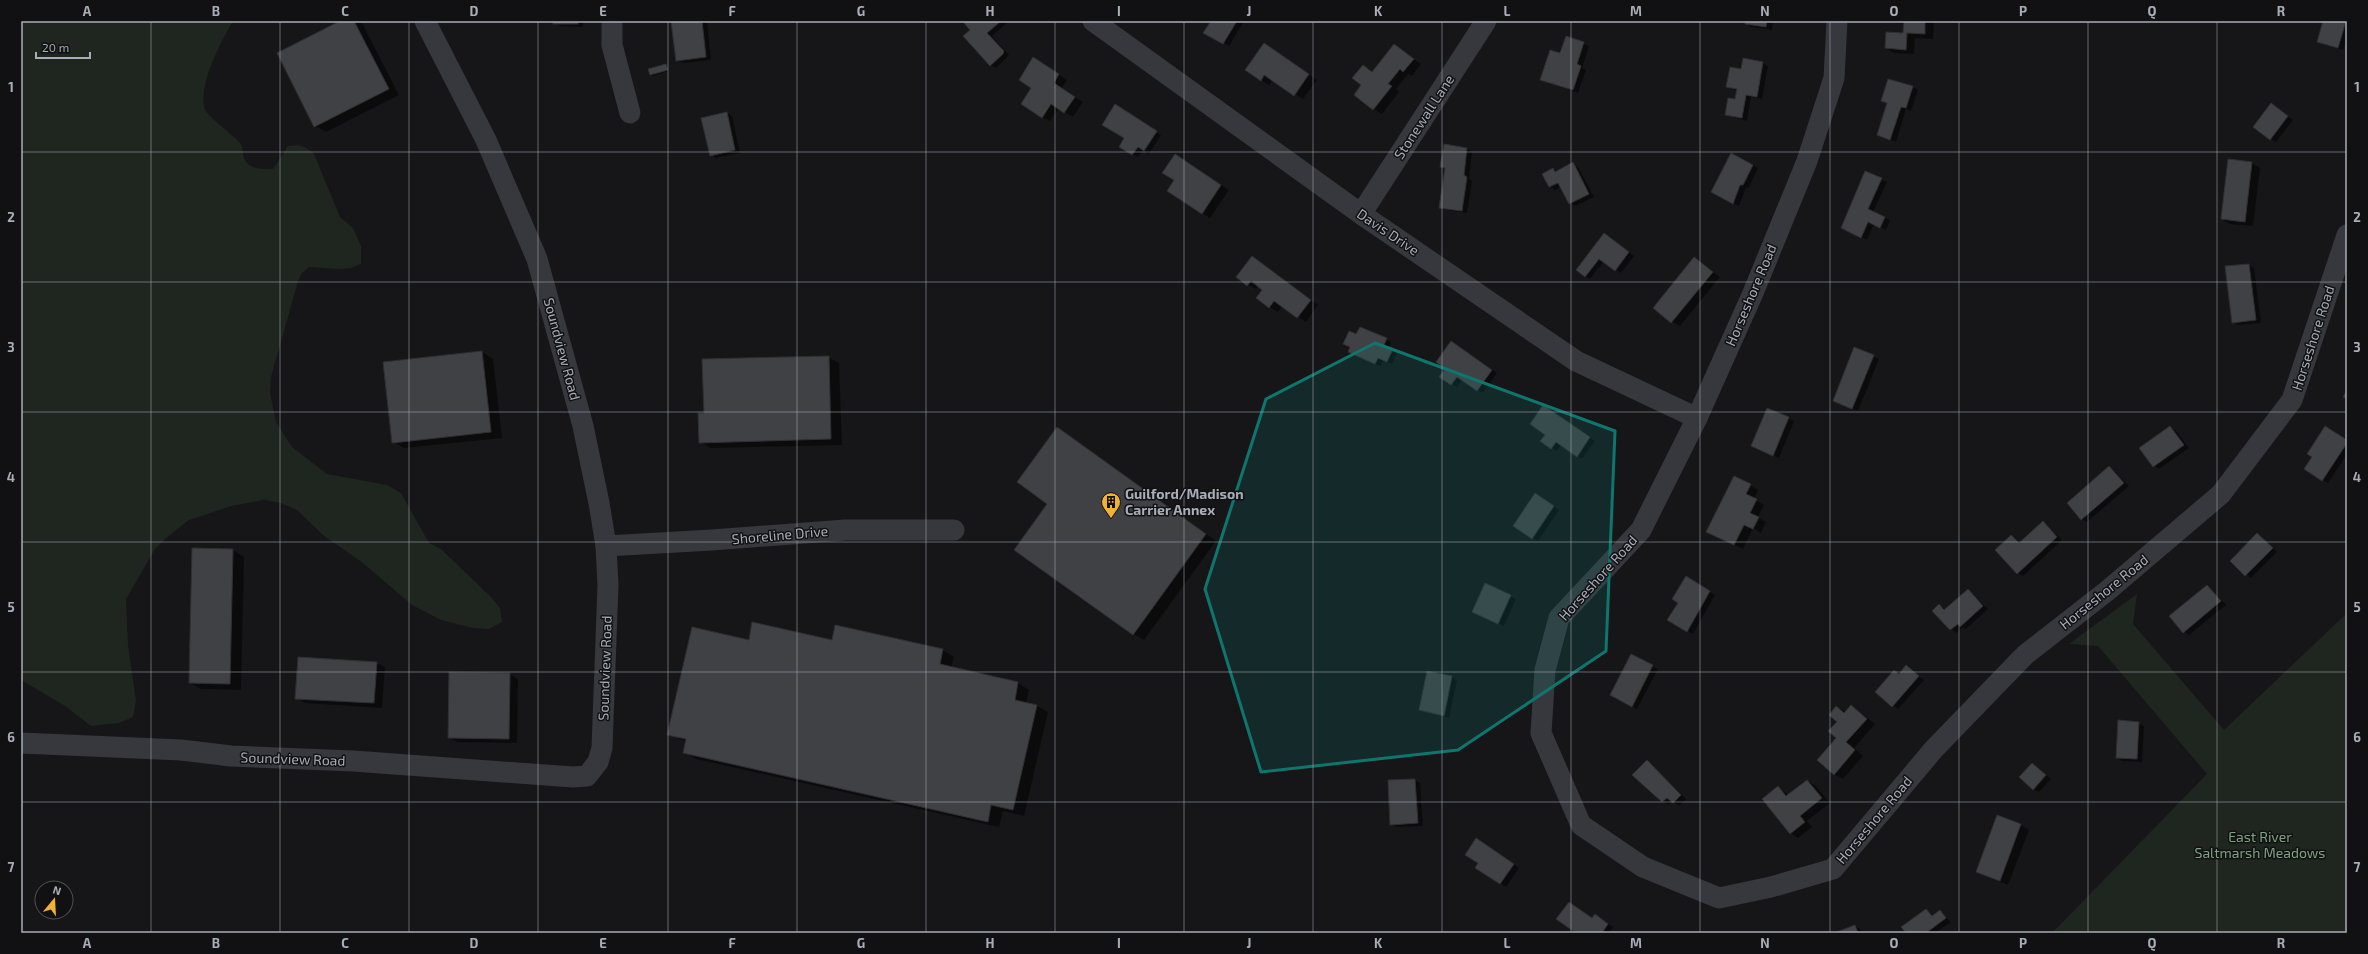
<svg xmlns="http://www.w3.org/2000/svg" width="2368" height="954" font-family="'Exo 2',sans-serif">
	<rect width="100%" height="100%" fill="#161618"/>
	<g fill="#1e261f">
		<path d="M21,21h212c-12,21 -36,65 -28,89 3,6 29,26 35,33 3,4 2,7 3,12 4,15 17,14 30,14l15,-23c12,-2 17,0 26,8l26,63 13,11 8,18v18l-10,4 -11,1 -31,-2 -7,6 -4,8 -27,96 -1,16 6,29 16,25 35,27 60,11 14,8 28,50 12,6 50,48 9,11 2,14 -13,7 -16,-1 -32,-8 -29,-15 -49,-42 -40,-28 -26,-25 -16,-7 -17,-3 -33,6 -42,14 -23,18 -11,11 -29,50 2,46 8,56 -3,16 -14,6 -28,3 -26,-20 -44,-26z"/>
		<polygon points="2137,594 2133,624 2224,730 2347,613 2347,933 2052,933 2207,774 2098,646 2069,644"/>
	</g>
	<g fill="#0007">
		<polygon points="342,21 362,23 399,95 326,132 315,126"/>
		<polygon points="554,21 583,21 583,27 560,26"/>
		<polygon points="672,21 707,21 711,60 683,63 677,60"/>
		<polygon points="968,21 1008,22 992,36 1009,55 996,68 991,65"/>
		<polygon points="1212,21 1244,21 1229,46 1205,32"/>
		<polygon points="1746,21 1773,21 1772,30 1751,27 1746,24"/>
		<polygon points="1905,21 1934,21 1933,39 1915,38 1914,54 1894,53 1886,48 1904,34"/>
		<polygon points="2324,21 2347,21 2347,39 2343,50 2318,41"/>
		<polygon points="1566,37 1589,46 1582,68 1586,70 1578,93 1541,79 1560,55"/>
		<polygon points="1394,45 1421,64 1412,76 1408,74 1396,89 1399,92 1382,114 1374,109 1363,85 1364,66 1373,72"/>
		<polygon points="1272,49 1317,80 1303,99 1273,80 1269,85 1261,80"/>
		<polygon points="1042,63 1067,80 1061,89 1083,102 1073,117 1059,108 1050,121 1042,117 1033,87"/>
		<polygon points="1763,63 1768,66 1762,99 1751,97 1747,121 1726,115 1736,100 1738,91 1727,87 1742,70"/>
		<polygon points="666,65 669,71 653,76 650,75"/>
		<polygon points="1912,87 1918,90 1911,111 1906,109 1896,142 1878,135 1888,104 1882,100"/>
		<polygon points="2276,107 2293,120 2276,142 2271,139"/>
		<polygon points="1120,109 1161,135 1149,154 1143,150 1138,157 1120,146 1125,138"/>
		<polygon points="727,113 732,116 740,153 716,158 711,155"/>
		<polygon points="1445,146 1467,149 1472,152 1469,179 1472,181 1467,213 1446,210 1440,207 1446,169 1442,166"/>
		<polygon points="1183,160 1229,190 1210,218 1202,213 1176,180"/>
		<polygon points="2229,160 2252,163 2260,168 2253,226 2230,224 2222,219"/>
		<polygon points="1573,164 1578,167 1594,197 1575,206 1570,203 1561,187 1555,190 1550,186 1553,169 1558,171"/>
		<polygon points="1753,165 1758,168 1749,187 1746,188 1739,206 1718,195"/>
		<polygon points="1866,172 1887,182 1873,212 1890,220 1886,230 1874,224 1867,240 1848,231"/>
		<polygon points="1605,234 1634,256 1621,273 1604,261 1590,279 1585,276"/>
		<polygon points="1253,257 1318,305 1306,322 1282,306 1278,312 1269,307 1264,289 1259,286 1256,289 1248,285"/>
		<polygon points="1694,258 1720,277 1680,326 1672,322"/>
		<polygon points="2249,265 2254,268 2261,323 2238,325 2233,322"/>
		<polygon points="1357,335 1386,339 1391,342 1389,348 1397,353 1392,364 1383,360 1381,366 1355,355 1351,347"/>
		<polygon points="1457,345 1497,373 1483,393 1462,380 1457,387 1441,377"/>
		<polygon points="482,352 493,359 502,438 404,448 393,442 384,362"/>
		<polygon points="1873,356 1879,359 1858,411 1834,401"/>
		<polygon points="828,357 839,363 842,445 711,448 700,442 705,414"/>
		<polygon points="1549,410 1595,441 1582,459 1561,445 1557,451 1542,441 1546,435"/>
		<polygon points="1789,418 1794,421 1779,458 1752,446"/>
		<polygon points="2170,427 2175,430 2189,448 2159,469 2154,466"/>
		<polygon points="1057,429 1216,541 1144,640 1133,634 1048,504"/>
		<polygon points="2347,441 2347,454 2328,483 2305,469 2313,457"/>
		<polygon points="2110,467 2129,486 2087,522 2082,519"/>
		<polygon points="1750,485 1758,490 1754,499 1764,505 1758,517 1766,522 1761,533 1753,528 1743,549 1716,536"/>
		<polygon points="1541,498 1559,510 1538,541 1514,526"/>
		<polygon points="2043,522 2062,540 2023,576 2018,573 2011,536 2021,543"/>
		<polygon points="2257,534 2277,552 2251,578 2231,561"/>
		<polygon points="233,550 244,557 241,690 201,689 190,683"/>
		<polygon points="1687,578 1715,595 1693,634 1669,620 1679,603"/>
		<polygon points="1485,585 1516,599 1504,626 1478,614"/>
		<polygon points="2207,586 2226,605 2189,635 2184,632"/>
		<polygon points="1968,590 1988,609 1966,629 1963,627 1956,633 1933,611 1939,605 1946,610"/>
		<polygon points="749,641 833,641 943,650 954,657 951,668 1018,683 1029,690 1026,703 1037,706 1048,712 1024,816 1003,811 999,827 696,759 685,752 687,742 668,734"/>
		<polygon points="1632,656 1658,669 1637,709 1611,695"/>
		<polygon points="376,663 385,667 382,708 305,703 296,698"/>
		<polygon points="1906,667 1924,680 1898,709 1877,692 1895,671 1900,674"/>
		<polygon points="510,674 518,679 517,743 457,742 449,737"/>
		<polygon points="1451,677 1457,680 1449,718 1420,710"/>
		<polygon points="1852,706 1875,724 1854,748 1863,756 1843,779 1834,774 1838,738 1837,707 1846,712"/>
		<polygon points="2139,723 2144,726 2142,762 2122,761 2117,758"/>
		<polygon points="1647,761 1686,799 1679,806 1672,801 1668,805 1663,802 1634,775"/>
		<polygon points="2032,764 2051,779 2039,792 2033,789"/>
		<polygon points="1415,780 1420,783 1423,826 1397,827 1391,824"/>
		<polygon points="1808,781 1816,786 1830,803 1807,821 1812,827 1798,838 1790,833 1778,788 1789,795"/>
		<polygon points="2021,825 2029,830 2008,885 1978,872"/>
		<polygon points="1482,843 1519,868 1506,887 1476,867 1479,863"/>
		<polygon points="1926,910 1934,916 1940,912 1951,922 1935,933 1907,933"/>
		<polygon points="1592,919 1600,919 1613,927 1609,933 1578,933"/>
		<polygon points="1855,926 1860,929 1862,933 1836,933"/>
	</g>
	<g fill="#404145" stroke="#303034">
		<polygon points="340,21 354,21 389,89 314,127 277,53"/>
		<rect x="553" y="21" width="25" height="3"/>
		<polygon points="671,21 702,21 706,57 676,61"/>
		<polygon points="966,21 1001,21 987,33 1004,51 1003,54 990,66 963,36 970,30 964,23"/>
		<polygon points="1211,21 1237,21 1223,44 1203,33"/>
		<polygon points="1745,21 1767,21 1766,27 1745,24"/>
		<polygon points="1904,21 1925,21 1925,34 1907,33 1906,50 1885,48 1886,32 1903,33"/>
		<polygon points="2323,21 2346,21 2338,48 2317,42"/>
		<polygon points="1566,36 1584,42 1577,64 1581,66 1573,90 1540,80 1550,50 1560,53"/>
		<polygon points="1264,43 1309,74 1294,96 1264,75 1261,81 1245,70"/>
		<polygon points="1394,44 1414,59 1403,72 1400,69 1388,84 1392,86 1373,110 1354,95 1361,85 1352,78 1363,65 1372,72"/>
		<polygon points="1033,57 1059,74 1054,83 1075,97 1064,113 1051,104 1042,118 1021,104 1031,88 1019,80"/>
		<polygon points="1743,58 1763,62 1757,97 1746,95 1742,118 1725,115 1728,98 1735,99 1737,89 1726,87 1730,67 1741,69"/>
		<polygon points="666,64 668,70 650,75 648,69"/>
		<polygon points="1888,79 1913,86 1906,108 1901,107 1890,140 1877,135 1887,103 1881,101"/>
		<polygon points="2271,103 2288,116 2270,140 2253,127"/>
		<polygon points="1115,104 1157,131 1144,151 1138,147 1132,155 1119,147 1124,138 1102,125"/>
		<polygon points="727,112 735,150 710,156 701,118"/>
		<polygon points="1444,144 1467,148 1464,175 1467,177 1462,211 1439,208 1445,168 1440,167"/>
		<polygon points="1731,153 1753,165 1743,185 1740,185 1733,204 1711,192"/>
		<polygon points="1175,154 1221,185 1202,214 1167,191 1174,180 1162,173"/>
		<polygon points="2228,159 2252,162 2245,222 2221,219"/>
		<polygon points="1573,162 1589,194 1569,204 1558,183 1549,187 1542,174 1553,168 1555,172"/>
		<polygon points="1865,171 1882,178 1868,209 1885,217 1880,228 1868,222 1861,238 1841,228"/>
		<polygon points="1604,233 1629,252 1615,271 1599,259 1585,277 1576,270"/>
		<polygon points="1252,256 1311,300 1297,318 1274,301 1269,308 1256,298 1262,290 1251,281 1247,286 1236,277"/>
		<polygon points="1694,257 1713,272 1671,323 1653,308"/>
		<polygon points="2249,264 2256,320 2232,323 2225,266"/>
		<polygon points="1360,327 1387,338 1384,345 1393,349 1387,362 1378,358 1375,364 1348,352 1350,347 1343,344 1349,331 1356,334"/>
		<polygon points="1451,341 1492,370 1477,391 1457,377 1451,385 1439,377 1445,369 1436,362"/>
		<polygon points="1854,347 1874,355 1852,409 1833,401"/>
		<polygon points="482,351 491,432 392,443 383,362"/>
		<polygon points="829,356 831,439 699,443 698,413 704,413 702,359"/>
		<polygon points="2347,390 2347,399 2343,397"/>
		<polygon points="1543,405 1590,437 1577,457 1556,442 1551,449 1540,441 1545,435 1530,424"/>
		<polygon points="1767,408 1789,417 1773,456 1751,446"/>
		<polygon points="2170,426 2184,445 2153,467 2139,448"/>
		<polygon points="2325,426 2347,440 2347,443 2322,481 2304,469 2312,457 2307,454"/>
		<polygon points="1057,427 1206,534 1133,635 1014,550 1047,504 1017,482"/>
		<polygon points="2109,466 2124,483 2081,520 2067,503"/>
		<polygon points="1734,476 1751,484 1746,494 1757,499 1750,513 1759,517 1753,529 1744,525 1734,545 1706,532"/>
		<polygon points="1535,493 1554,506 1532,539 1513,526"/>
		<polygon points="2043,521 2057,537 2017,574 1995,550 2011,535 2019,543"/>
		<polygon points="2257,533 2273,548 2245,576 2230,561"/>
		<polygon points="192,548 233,549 230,684 189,683"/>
		<polygon points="1686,576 1710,591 1687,632 1667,620 1678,603 1672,599"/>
		<polygon points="1485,583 1511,595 1498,624 1472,612"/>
		<polygon points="2207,585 2221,601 2183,633 2169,616"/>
		<polygon points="1968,589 1983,606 1960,627 1958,624 1950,630 1932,611 1939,604 1944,610"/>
		<polygon points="752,622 832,640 835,625 943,649 940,664 1018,682 1015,700 1037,705 1013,810 991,805 988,822 683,753 686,739 667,735 692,627 749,640"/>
		<polygon points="1631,654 1653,665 1632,707 1610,695"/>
		<polygon points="298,657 377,662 374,703 295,699"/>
		<polygon points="1906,665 1919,676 1892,707 1875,692 1894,670 1899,674"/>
		<polygon points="1427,671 1452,676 1444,716 1419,710"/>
		<polygon points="449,672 510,673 509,739 448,738"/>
		<polygon points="1851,705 1867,719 1846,742 1855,750 1834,775 1817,760 1836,738 1828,731 1837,722 1829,715 1836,706 1844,713"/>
		<polygon points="2118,720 2139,722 2137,759 2116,758"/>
		<polygon points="1647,760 1681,795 1673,803 1667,798 1662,802 1632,775"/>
		<polygon points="2032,763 2046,775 2033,790 2019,777"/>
		<polygon points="1415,779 1418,823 1390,825 1388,780"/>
		<polygon points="1807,780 1822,798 1800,816 1805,822 1790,834 1762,799 1778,786 1786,796"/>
		<polygon points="1997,815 2021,824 2000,881 1976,872"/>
		<polygon points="1476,838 1514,864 1500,884 1475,868 1478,863 1465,855"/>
		<polygon points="1569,902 1592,918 1595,914 1608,924 1602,933 1576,933 1556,919"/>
		<polygon points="1926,909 1932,916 1940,910 1946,918 1926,933 1906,933 1901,927"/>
		<polygon points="1855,925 1858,933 1834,933"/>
	</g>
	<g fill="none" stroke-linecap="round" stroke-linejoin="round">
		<g stroke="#37383d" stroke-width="21">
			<polyline points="612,21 612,45 630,113"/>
			<polyline points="1093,21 1361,214 1576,361 1697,418"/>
			<polyline points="1837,21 1834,78 1807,161 1753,293 1697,418 1641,530 1559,618 1545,670 1541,733 1581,825 1643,867 1719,898 1771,887 1833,869 1934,749 2025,655 2107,591 2221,494 2292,400 2347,235"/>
			<polyline points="1361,214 1486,21"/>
			<polyline points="606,546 712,540 845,530 954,530"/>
			<polyline points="21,743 181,750 231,756 353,761 573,777 587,776 598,762 602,748 608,585 606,546 599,503 583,426 537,259 486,140 425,21"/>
		</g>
	</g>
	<path fill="#0f766e" fill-opacity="0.2" stroke="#0f766e" stroke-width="3" stroke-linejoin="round" d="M1375,343l240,88 -9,220 -148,99 -197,22 -56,-183 61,-190z"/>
	<path fill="none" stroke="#a8adb8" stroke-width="1" stroke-opacity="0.55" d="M151,21v912M280,21v912M409,21v912M538,21v912M668,21v912M797,21v912M926,21v912M1055,21v912M1184,21v912M1313,21v912M1442,21v912M1571,21v912M1700,21v912M1830,21v912M1959,21v912M2088,21v912M2217,21v912M21,152h2326M21,282h2326M21,412h2326M21,542h2326M21,672h2326M21,802h2326"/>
	<defs>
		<g id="building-pin" transform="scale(1)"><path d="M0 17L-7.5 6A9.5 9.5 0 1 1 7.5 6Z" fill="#f2b134" stroke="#111113"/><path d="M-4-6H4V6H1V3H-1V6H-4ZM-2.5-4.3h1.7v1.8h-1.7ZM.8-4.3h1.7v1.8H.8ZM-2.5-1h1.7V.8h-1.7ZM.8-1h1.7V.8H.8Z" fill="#111"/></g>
	</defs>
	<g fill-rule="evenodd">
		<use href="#building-pin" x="1111" y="502"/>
	</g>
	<g text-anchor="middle" stroke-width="3" stroke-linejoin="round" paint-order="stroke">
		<g font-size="14" fill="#a8adb8" stroke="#111113">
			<text transform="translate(1424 117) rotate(-57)" y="5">Stonewall Lane</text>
			<text transform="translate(1388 232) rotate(34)" y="5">Davis Drive</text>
			<text transform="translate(1751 295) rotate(-67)" y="5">Horseshore Road</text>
			<text transform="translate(2313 338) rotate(-72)" y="5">Horseshore Road</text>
			<text transform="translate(562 349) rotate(75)" y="5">Soundview Road</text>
			<text transform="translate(780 535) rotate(-5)" y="5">Shoreline Drive</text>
			<text transform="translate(1598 578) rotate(-48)" y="5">Horseshore Road</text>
			<text transform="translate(2104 592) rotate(-39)" y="5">Horseshore Road</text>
			<text transform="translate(605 668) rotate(-88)" y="5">Soundview Road</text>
			<text transform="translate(293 759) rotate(2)" y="5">Soundview Road</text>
			<text transform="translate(1874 820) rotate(-50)" y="5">Horseshore Road</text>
		</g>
		<g font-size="14" font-weight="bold" fill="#a8adb8" stroke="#111113" text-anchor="start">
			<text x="1125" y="499">Guilford/Madison<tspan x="1125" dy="16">Carrier Annex</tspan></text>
		</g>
		<g font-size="14" fill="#7fa381" stroke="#111113">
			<text x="2260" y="842">East River<tspan x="2260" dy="16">Saltmarsh Meadows</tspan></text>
		</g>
	</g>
	<rect width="2368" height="954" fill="none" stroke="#111113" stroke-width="44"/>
	<g transform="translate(54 900) rotate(18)"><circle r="19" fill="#111113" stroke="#4d4f55"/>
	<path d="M0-3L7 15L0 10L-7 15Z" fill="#f2b134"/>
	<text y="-6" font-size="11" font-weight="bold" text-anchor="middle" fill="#a8adb8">N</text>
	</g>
	<path d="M36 52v6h54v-6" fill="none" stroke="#a8adb8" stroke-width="2"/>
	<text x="42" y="52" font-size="12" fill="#a8adb8" stroke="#111113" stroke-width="3" paint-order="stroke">20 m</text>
	<rect x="22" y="22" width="2324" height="910" fill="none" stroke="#a8adb8" stroke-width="1.5"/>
	<g font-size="13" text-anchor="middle" font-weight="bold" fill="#a8adb8">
		<text x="87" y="16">A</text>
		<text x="216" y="16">B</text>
		<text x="345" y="16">C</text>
		<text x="474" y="16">D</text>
		<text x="603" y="16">E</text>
		<text x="732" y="16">F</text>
		<text x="861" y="16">G</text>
		<text x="990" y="16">H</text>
		<text x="1119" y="16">I</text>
		<text x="1249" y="16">J</text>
		<text x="1378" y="16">K</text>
		<text x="1507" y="16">L</text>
		<text x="1636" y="16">M</text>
		<text x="1765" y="16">N</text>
		<text x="1894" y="16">O</text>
		<text x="2023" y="16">P</text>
		<text x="2152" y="16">Q</text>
		<text x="2281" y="16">R</text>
		<text x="11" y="92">1</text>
		<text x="2357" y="92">1</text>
		<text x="11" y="222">2</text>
		<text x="2357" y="222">2</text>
		<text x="11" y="352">3</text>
		<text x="2357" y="352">3</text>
		<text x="11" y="482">4</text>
		<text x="2357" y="482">4</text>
		<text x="11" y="612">5</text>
		<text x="2357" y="612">5</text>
		<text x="11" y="742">6</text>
		<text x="2357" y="742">6</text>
		<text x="11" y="872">7</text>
		<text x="2357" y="872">7</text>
		<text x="87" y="948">A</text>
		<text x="216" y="948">B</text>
		<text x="345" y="948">C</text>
		<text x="474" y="948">D</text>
		<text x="603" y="948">E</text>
		<text x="732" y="948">F</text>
		<text x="861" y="948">G</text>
		<text x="990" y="948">H</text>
		<text x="1119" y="948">I</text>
		<text x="1249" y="948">J</text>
		<text x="1378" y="948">K</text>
		<text x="1507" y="948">L</text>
		<text x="1636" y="948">M</text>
		<text x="1765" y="948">N</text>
		<text x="1894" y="948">O</text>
		<text x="2023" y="948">P</text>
		<text x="2152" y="948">Q</text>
		<text x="2281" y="948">R</text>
	</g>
</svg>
